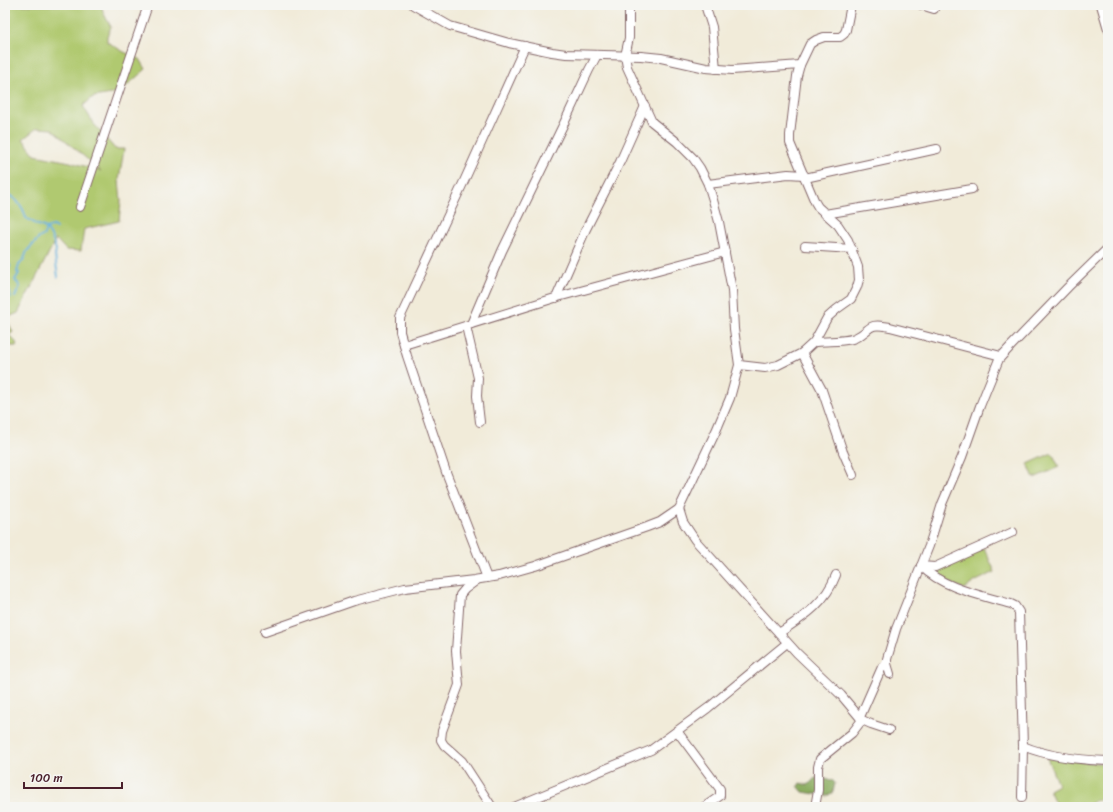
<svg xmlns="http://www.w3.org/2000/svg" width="1113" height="812" font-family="Sriracha,sans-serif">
	<rect width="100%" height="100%" fill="#f6f6f2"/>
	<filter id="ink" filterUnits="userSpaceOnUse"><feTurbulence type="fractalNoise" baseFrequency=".025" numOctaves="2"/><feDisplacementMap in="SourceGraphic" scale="8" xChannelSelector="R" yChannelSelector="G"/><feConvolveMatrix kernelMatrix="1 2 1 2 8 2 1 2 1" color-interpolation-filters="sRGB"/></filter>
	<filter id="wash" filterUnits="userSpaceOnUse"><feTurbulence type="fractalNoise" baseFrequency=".012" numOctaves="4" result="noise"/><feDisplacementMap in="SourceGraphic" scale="16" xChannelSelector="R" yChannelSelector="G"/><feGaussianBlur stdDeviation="0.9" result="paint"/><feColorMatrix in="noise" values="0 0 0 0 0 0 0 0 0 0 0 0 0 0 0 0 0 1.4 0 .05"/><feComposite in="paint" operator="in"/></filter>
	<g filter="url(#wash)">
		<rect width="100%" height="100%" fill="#f1ebd9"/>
		<g fill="#b0c96f" stroke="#7d744d" fill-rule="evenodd">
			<path d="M5,5h96l3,9 7,13 -4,9v6l17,10 16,7 6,10 -28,24 -25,4 -10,9 11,18 21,25h9l-5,31 2,21 -2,20 -35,8 -3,22 -15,-1 -10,-11 -38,74 -12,5 7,14 -4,3 7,7 1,4h-6l-6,-6zM37,128l15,1 49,42 -31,-9 -35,-7 -12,-16z"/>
			<polygon points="1052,453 1059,467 1034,478 1028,464"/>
			<polygon points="984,548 995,572 976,581 964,589 944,580 929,569"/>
			<polygon points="1047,758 1108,764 1108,795 1082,807 1057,807 1049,790 1058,785"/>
		</g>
		<polygon fill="#8cad62" stroke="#6b6646" points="815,778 832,780 835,783 833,792 827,796 803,792 798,786 800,783 808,785"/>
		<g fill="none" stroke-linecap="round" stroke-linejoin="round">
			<g stroke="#63afdc" stroke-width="2">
				<path d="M5,193c11,5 18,13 21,25l10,6 10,4 6,10 4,12 -1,6 3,21"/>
				<polyline points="5,256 10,266 5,275"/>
				<polyline points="5,279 11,297"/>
				<polyline points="15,297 20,286 15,280 19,273 17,272 19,265 24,259 27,251 39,238 44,235 46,228 53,226 56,228"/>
			</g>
		</g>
	</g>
	<g filter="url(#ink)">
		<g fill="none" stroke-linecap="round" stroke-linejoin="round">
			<g stroke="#846668" stroke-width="10">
				<g id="street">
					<polyline points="413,5 450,26 509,43 552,52 566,54 641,56 661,58 706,68 732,70 800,65"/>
					<polyline points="705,5 712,27 716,69"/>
					<polyline points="921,5 934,9"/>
					<polyline points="1101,5 1108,29"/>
					<polyline points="805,178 937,149"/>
					<polyline points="708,184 788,174 804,175"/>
					<polyline points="80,207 148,5"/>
					<polyline points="825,214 972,189"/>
					<polyline points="805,246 852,249"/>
					<polyline points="556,298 586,229 620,162 645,106"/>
					<polyline points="471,324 502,251 567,117 589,70 597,55"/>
					<polyline points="466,326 478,378 477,396 480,422"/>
					<path d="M814,342c11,-1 31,0 41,-4 18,-8 10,-16 35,-11l111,29"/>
					<polyline points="404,345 558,297 725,252"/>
					<polyline points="802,353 822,390 843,452 853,475"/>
					<polyline points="739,365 765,368 778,365 802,353 814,342 827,318 837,309 851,299 857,287 859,280 858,267 848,240 838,225 818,207 815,202 790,143 790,135 797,76 800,65 810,44 816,40 824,37 840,37 844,34 846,30 851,5"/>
					<polyline points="679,509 683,522 695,540 797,653 841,695 862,720 871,724 889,730"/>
					<path d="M921,566c23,23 60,29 90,38l4,2 4,6 4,134 -1,51"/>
					<polyline points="921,566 935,567 1013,532"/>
					<polyline points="487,578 446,472 407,356 400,332 400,318 465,179 525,46"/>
					<polyline points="477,580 465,589 460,595 456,651 459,685 442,731 441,740 444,745 462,761 492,807"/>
					<polyline points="265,632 354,601 405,588 474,580 499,576 535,566 647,527 660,522 679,509 716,431 730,398 739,365 734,329 732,290 719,222 713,200 708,184 700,168 693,158 677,142 652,122 627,67 625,56 629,38 629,5"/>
					<path d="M779,633c24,-16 46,-29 57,-58"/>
					<polyline points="890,674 887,664 887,659 896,629 929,546 942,504 962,457 980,406 999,359 1011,346 1068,287 1108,248"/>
					<polyline points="860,717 882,667 887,664"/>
					<polyline points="677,731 720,789 720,796 704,807"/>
					<path d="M1023,746c26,11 57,14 85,15"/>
					<polyline points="514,807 651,750 708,708 787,643"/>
					<polyline points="815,807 818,790 818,767 820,759 852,733 862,720"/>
				</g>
			</g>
			<use href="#street" stroke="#fff" stroke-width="8"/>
		</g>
	</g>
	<rect width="1113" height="812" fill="none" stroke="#f6f6f2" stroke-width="20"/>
	<path d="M24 782v6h98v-6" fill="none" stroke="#4a1f2b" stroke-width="2"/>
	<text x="30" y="782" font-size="12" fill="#4a1f2b" stroke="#f6f6f2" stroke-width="3" paint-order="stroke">100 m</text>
</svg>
